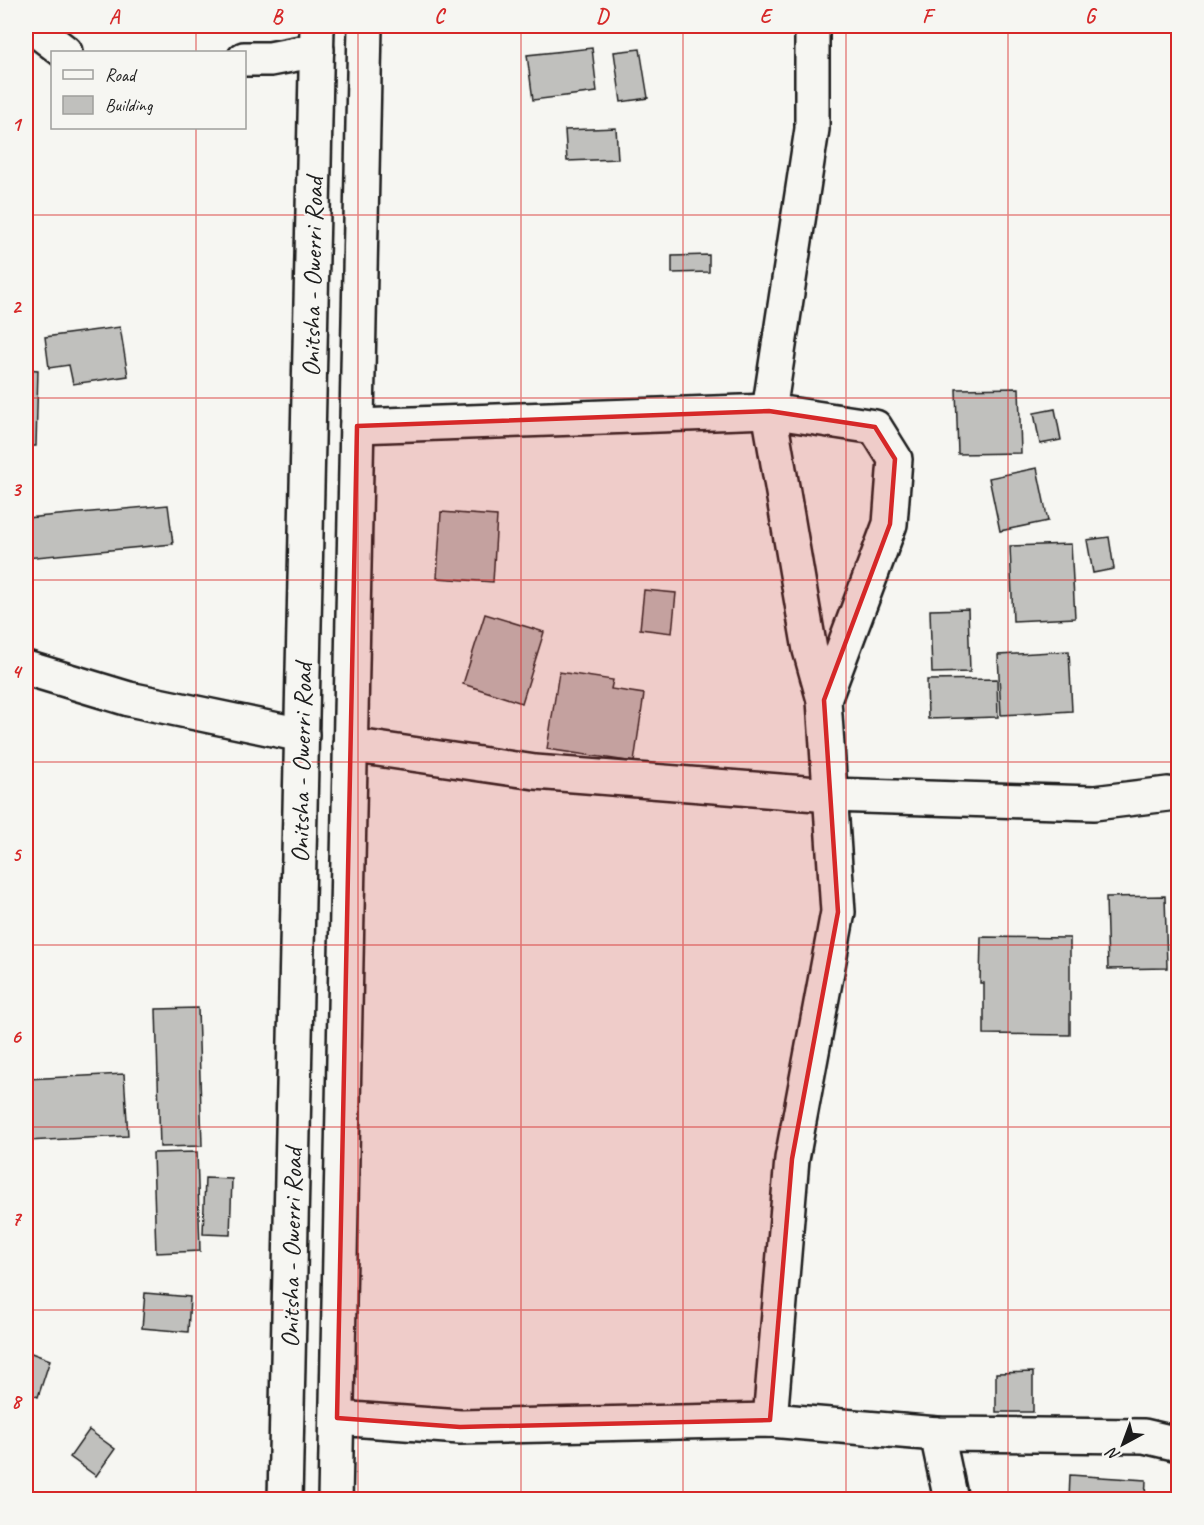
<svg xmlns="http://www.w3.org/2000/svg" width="1204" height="1525" font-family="Caveat,sans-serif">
	<rect width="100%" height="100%" fill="#f6f6f2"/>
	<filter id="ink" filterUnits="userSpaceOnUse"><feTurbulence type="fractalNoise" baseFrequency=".0167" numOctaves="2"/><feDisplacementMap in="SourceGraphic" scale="12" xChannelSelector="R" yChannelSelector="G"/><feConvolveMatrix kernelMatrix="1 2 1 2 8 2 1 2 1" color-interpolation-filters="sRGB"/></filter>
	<g filter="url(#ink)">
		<g fill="#c0c0bd" stroke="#1c1c1c" stroke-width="1.5">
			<polygon points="592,48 597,92 533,100 527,55"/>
			<polygon points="640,49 648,98 621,102 614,52"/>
			<polygon points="616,128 618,159 567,161 565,130"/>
			<polygon points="709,255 709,272 672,273 672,256"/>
			<polygon points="120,327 128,376 73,384 69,365 49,368 45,337"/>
			<polygon points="26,369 38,370 36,446 26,446"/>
			<polygon points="1019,388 1021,453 958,454 956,389"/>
			<polygon points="1055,409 1061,440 1040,444 1034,413"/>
			<polygon points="1037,468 1048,521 1000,531 989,478"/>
			<polygon points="168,505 173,544 26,558 26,518"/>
			<polygon points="441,512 497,516 493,582 437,578"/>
			<polygon points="1109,537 1114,569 1093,573 1087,540"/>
			<polygon points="1071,544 1075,618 1013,621 1010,546"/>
			<polygon points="644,590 676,593 672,633 640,629"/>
			<polygon points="968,609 970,672 932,673 930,610"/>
			<polygon points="485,614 544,632 522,703 463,684"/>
			<polygon points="1069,651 1072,711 1001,715 998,655"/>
			<polygon points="559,672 613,680 611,689 644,694 634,762 547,749"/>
			<polygon points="997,679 998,717 928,719 927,680"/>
			<polygon points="1176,891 1178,891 1178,945 1177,945"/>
			<polygon points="1165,896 1167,968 1108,969 1106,897"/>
			<polygon points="981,937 1070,938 1070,1035 984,1034 984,983 980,983"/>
			<polygon points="198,1008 202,1146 160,1147 156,1009"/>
			<polygon points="124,1074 128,1136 26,1141 26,1079"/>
			<polygon points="197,1152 200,1251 156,1253 153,1153"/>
			<polygon points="205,1178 232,1179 230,1235 203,1234"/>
			<polygon points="145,1293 190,1297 188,1332 142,1328"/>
			<polygon points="26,1351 50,1360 38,1397 26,1392"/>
			<polygon points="1033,1372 1033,1412 996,1412 996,1373"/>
			<polygon points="89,1430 115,1449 96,1476 70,1457"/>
			<polygon points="1070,1475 1146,1480 1145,1500 1069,1500"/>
		</g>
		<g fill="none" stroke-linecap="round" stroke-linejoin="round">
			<g stroke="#1c1c1c" stroke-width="38">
				<g id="minor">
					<polyline points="31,26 65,52"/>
					<polyline points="244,59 270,59 317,50"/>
					<polyline points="357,426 769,411 875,427 895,459 890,524 824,700"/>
					<polyline points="26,668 129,699 302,735"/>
					<polyline points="350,745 535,772 830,795 1094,803 1168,794"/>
					<polyline points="337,1418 460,1427 770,1420 937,1434 1144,1436 1178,1444"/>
					<polyline points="770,1420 792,1159 838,912 824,700 810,650 769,411 812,129 812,26"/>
					<polyline points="937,1434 951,1500"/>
				</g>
			</g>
			<g stroke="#1c1c1c" stroke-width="38">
				<g id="highway">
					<polyline points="285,1500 317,26"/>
					<polyline points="335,1500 365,26"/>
				</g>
			</g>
			<use href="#minor" stroke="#f6f6f2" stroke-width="33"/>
			<use href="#highway" stroke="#f6f6f2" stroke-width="33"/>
		</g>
	</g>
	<path fill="#d62828" fill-opacity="0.2" stroke="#d62828" stroke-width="4.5" stroke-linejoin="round" d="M769,411l106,16 20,32 -5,65 -66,176 14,212 -46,247 -22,261 -310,7 -123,-9 20,-992z"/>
	<path fill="none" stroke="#d62828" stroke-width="1.5" stroke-opacity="0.55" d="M196,26v26M358,26v1474M521,26v1474M683,26v1474M846,26v1474M1008,26v1474M196,128v1372M26,215h1152M26,398h1152M26,580h1152M26,762h1152M26,945h1152M26,1127h1152M26,1310h1152"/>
	<g text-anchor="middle" stroke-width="4.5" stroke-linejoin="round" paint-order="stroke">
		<g font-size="26" fill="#1c1c1c" stroke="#f6f6f2">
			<text transform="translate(312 277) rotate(-89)" y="9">Onitsha - Owerri Road</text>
			<text transform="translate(301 763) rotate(-89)" y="9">Onitsha - Owerri Road</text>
			<text transform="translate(291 1248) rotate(-89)" y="9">Onitsha - Owerri Road</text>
		</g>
	</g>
	<rect width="1204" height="1525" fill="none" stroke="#f6f6f2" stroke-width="66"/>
	<rect x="51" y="51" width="195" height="78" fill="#f6f6f2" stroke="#9f9f9c" stroke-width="1.5"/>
	<rect x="63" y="70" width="30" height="9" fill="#f6f6f2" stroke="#9f9f9c" stroke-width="1.5"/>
	<text x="105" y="81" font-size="18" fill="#1c1c1c">Road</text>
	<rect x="63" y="96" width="30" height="18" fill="#c0c0bd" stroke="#9f9f9c" stroke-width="1.5"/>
	<text x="105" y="111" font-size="18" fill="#1c1c1c">Building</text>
	<g transform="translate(1123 1444) rotate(221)" stroke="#f6f6f2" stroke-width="4.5" paint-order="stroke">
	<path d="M0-4.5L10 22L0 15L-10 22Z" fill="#1c1c1c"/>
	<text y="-9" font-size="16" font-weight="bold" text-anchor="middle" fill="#1c1c1c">N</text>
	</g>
	<rect x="33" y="33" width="1138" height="1459" fill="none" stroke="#d62828" stroke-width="2"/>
	<g font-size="20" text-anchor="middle" font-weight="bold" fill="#d62828">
		<text x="114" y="23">A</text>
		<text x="277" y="23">B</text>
		<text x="439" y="23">C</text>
		<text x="602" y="23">D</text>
		<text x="765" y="23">E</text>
		<text x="927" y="23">F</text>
		<text x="1090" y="23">G</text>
		<text x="16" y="131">1</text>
		<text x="16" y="313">2</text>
		<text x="16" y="496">3</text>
		<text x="16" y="678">4</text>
		<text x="16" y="861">5</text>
		<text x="16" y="1043">6</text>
		<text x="16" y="1225">7</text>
		<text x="16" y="1408">8</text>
	</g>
</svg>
